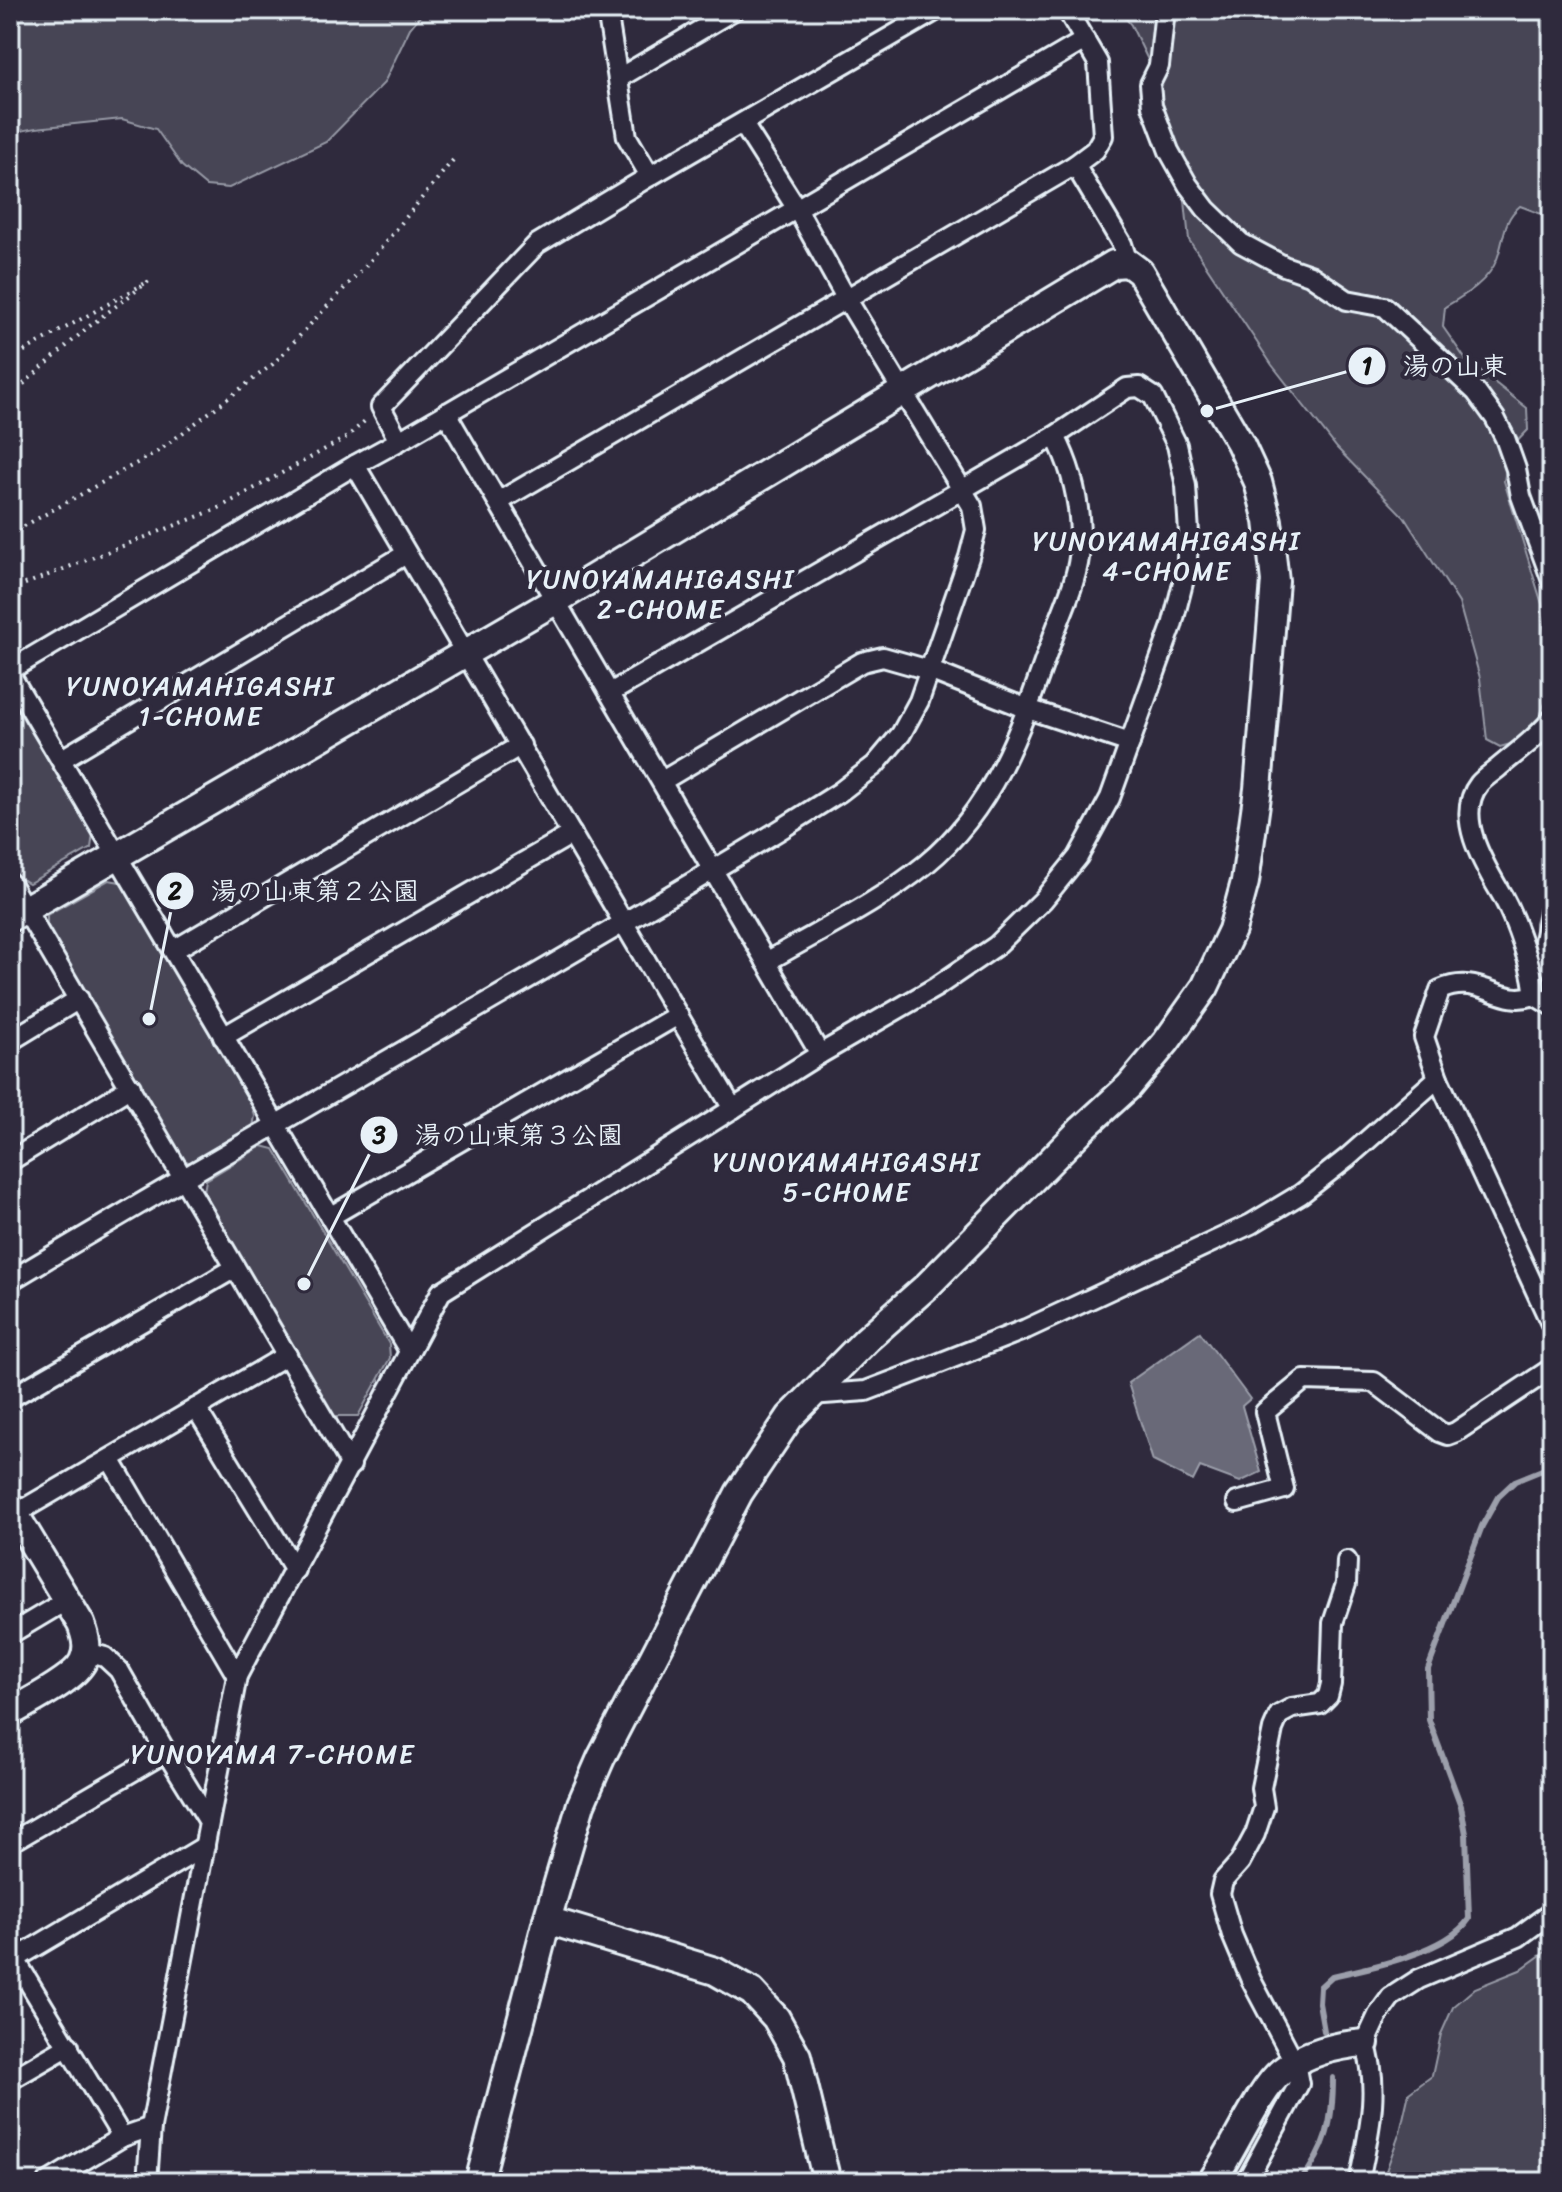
<svg xmlns="http://www.w3.org/2000/svg" width="1562" height="2192" font-family="Sriracha,'Klee One',sans-serif">
	<rect width="100%" height="100%" fill="#2f2a3d"/>
	<filter id="ink" filterUnits="userSpaceOnUse"><feTurbulence type="fractalNoise" baseFrequency=".0125" numOctaves="2"/><feDisplacementMap in="SourceGraphic" scale="16" xChannelSelector="R" yChannelSelector="G"/><feConvolveMatrix kernelMatrix="1 2 1 2 8 2 1 2 1" color-interpolation-filters="sRGB"/></filter>
	<g filter="url(#ink)">
		<g fill="#464455" stroke="#979aa6" stroke-width="2">
			<polygon points="10,10 425,10 410,28 384,83 326,142 229,188 206,186 182,166 156,129 122,119 36,128 10,133"/>
			<path d="M1119,10h433v211l-5,-5 -27,-10c-18,15 -15,32 -23,53 -8,22 -32,36 -52,48l-2,20 23,33 61,48 1,22 -19,20 -5,31 38,123 8,87 -14,34 -15,16 -21,6 -13,-7 -7,-62 -21,-75 -55,-86 -67,-69 -65,-83 -83,-125 -6,-59 -17,-68 -17,-51 -18,-37z"/>
			<polygon points="10,697 93,834 91,848 29,883 13,874 10,869"/>
			<polygon points="109,880 120,882 252,1106 255,1116 253,1127 190,1163 179,1157 47,932 47,915"/>
			<polygon points="262,1146 274,1149 389,1344 390,1358 358,1416 334,1416 203,1197 206,1180"/>
			<polygon points="1552,1947 1552,2182 1385,2182 1386,2171 1400,2132 1409,2093 1432,2076 1441,2034 1453,2007 1475,1988 1520,1970"/>
		</g>
		<polygon fill="#696978" stroke="#9c9fab" stroke-width="2" points="1200,1332 1250,1399 1242,1406 1261,1472 1240,1482 1200,1467 1193,1481 1153,1461 1128,1383"/>
		<g fill="none" stroke-linecap="round" stroke-linejoin="round">
			<g stroke="#9c9fab" stroke-width="6">
				<polyline points="1537,946 1537,923 1552,864"/>
				<polyline points="1543,968 1552,1026"/>
				<path d="M1324,2031l-5,-28 1,-16 12,-11c38,-8 115,-24 137,-57l-3,-85 -5,-28 -32,-86 -1,-51 54,-143 16,-29 17,-16 37,-15"/>
				<path d="M1300,2182c27,-34 33,-61 33,-104"/>
			</g>
			<g stroke="#e8f1f8" stroke-width="24">
				<g id="street">
					<polyline points="1067,10 1098,63 1103,136 1095,150 1075,165 1122,244 1128,263"/>
					<polyline points="1165,10 1159,66 1150,84 1152,106 1169,151 1188,185 1206,209 1241,243 1284,266 1310,275 1347,300 1385,307 1476,392 1495,418 1505,438 1516,469 1521,496 1552,581"/>
					<polyline points="619,78 734,10"/>
					<polyline points="650,176 937,10"/>
					<polyline points="446,413 820,1054"/>
					<polyline points="399,441 381,407 537,244 650,176 627,137 607,10"/>
					<polyline points="355,465 733,1109"/>
					<polyline points="498,502 1075,165"/>
					<polyline points="10,670 355,465 399,441 1085,40"/>
					<polyline points="10,674 409,1351"/>
					<polyline points="62,759 406,554"/>
					<polyline points="662,781 862,662 883,657 929,670 1028,709 1130,743"/>
					<polyline points="10,883 351,1465"/>
					<polyline points="1552,900 1544,941 1552,971"/>
					<polyline points="174,950 521,745"/>
					<path d="M766,962c53,-31 112,-59 160,-98 72,-59 98,-145 128,-230 10,-27 25,-58 26,-87 1,-40 -6,-75 -25,-111"/>
					<path d="M1534,995c1,-22 -20,-78 -31,-98 -17,-29 -50,-80 -24,-113 5,-6 13,-11 19,-16 19,-16 39,-30 54,-49"/>
					<path d="M1552,1006l-18,-11c-34,13 -53,-23 -94,-5l-16,47 14,41 114,248"/>
					<polyline points="223,1037 572,834"/>
					<polyline points="10,1041 79,999"/>
					<polyline points="10,1161 131,1087"/>
					<polyline points="331,1216 678,1015"/>
					<path d="M10,1281c254,-153 514,-296 768,-450l62,-39 35,-27 26,-31 18,-33 50,-144 7,-27 -4,-24 -126,-208 -49,-89 -54,-85"/>
					<polyline points="810,1395 866,1391 932,1366 1026,1329 1251,1224 1301,1194 1347,1158 1438,1078"/>
					<polyline points="10,1398 235,1268"/>
					<polyline points="196,1408 295,1570"/>
					<polyline points="110,1459 237,1676"/>
					<polyline points="1237,1502 1284,1489 1265,1412 1304,1380 1374,1382 1440,1432 1448,1435 1456,1432 1552,1368"/>
					<polyline points="10,1517 287,1355"/>
					<polyline points="10,1634 67,1600"/>
					<polyline points="86,1652 105,1657 119,1670 166,1752 208,1820"/>
					<polyline points="10,1843 166,1752"/>
					<polyline points="10,1951 122,2137"/>
					<polyline points="10,1962 205,1846"/>
					<polyline points="10,2080 69,2046"/>
					<polyline points="48,2182 122,2137 151,2127"/>
					<polyline points="147,2182 151,2127 237,1676 441,1292 820,1054 936,987 996,946 1043,900 1078,857 1110,798 1172,626 1186,571 1189,533 1186,486 1177,445 1153,396 1139,387 1127,388 1055,436 610,693"/>
					<polyline points="1246,2182 1299,2084 1295,2063 1251,1980 1232,1935 1220,1894 1223,1881 1240,1862 1255,1834 1264,1807 1261,1788 1273,1729 1279,1715 1292,1708 1320,1704 1328,1696 1331,1684 1333,1623 1346,1584 1347,1561"/>
					<path d="M1359,2182c9,-46 22,-93 6,-139l13,-28 13,-18 28,-18 99,-42 34,-25"/>
				</g>
			</g>
			<g stroke="#e8f1f8" stroke-width="32">
				<g id="secondary">
					<polyline points="10,918 555,601 1114,264 1128,263 1140,272 1240,443 1258,482 1268,521 1275,581 1258,789 1245,882 1232,930 1205,987 1166,1042 1129,1086 1082,1129 927,1286 867,1339 790,1417 739,1493 601,1758 581,1804 547,1920 479,2182"/>
					<path d="M10,1506l71,118c5,13 8,25 2,37 -8,18 -55,41 -73,52"/>
					<polyline points="547,1920 715,1971 752,1992 776,2018 797,2056 827,2182"/>
					<path d="M1211,2182c21,-28 48,-93 71,-111 22,-18 56,-26 83,-28"/>
				</g>
			</g>
			<g stroke="#e8f1f8" stroke-width="4" stroke-dasharray="2 6" stroke-linecap="butt">
				<polyline points="10,359 149,281 87,328 10,396"/>
				<polyline points="10,534 160,450 273,364 371,260 453,160"/>
				<polyline points="10,590 217,509 347,437 367,419"/>
			</g>
			<use href="#street" stroke="#2f2a3d" stroke-width="18"/>
			<use href="#secondary" stroke="#2f2a3d" stroke-width="26"/>
		</g>
	</g>
	<g text-anchor="middle" stroke-width="8" stroke-linejoin="round" paint-order="stroke">
		<g font-size="26" letter-spacing="2" fill="#e8f1f8" stroke="#2f2a3d">
			<text x="1167" y="550">YUNOYAMAHIGASHI<tspan x="1167" dy="30">4-CHOME</tspan></text>
			<text x="661" y="588">YUNOYAMAHIGASHI<tspan x="661" dy="30">2-CHOME</tspan></text>
			<text x="201" y="695">YUNOYAMAHIGASHI<tspan x="201" dy="30">1-CHOME</tspan></text>
			<text x="847" y="1171">YUNOYAMAHIGASHI<tspan x="847" dy="30">5-CHOME</tspan></text>
			<text x="273" y="1763">YUNOYAMA 7-CHOME</text>
		</g>
	</g>
	<path fill="none" stroke="#e8f1f8" stroke-width="3" d="M1207 411L1367 366M149 1019L175 891M304 1284L379 1135"/>
	<g fill="#e8f1f8" stroke="#2f2a3d" stroke-width="3">
		<circle cx="1207" cy="411" r="8"/>
		<circle cx="149" cy="1019" r="8"/>
		<circle cx="304" cy="1284" r="8"/>
		<circle cx="1367" cy="366" r="20"/>
		<circle cx="175" cy="891" r="20"/>
		<circle cx="379" cy="1135" r="20"/>
	</g>
	<g font-size="24" text-anchor="middle" font-weight="bold" fill="#111">
		<text x="1367" y="374">1</text>
		<text x="175" y="899">2</text>
		<text x="379" y="1143">3</text>
	</g>
	<g font-size="26" text-anchor="middle" font-weight="bold" fill="#e8f1f8" stroke="#2f2a3d" stroke-width="8" stroke-linejoin="round" paint-order="stroke">
		<text x="1455" y="375">湯の山東</text>
		<text x="315" y="900">湯の山東第２公園</text>
		<text x="519" y="1144">湯の山東第３公園</text>
	</g>
	<rect width="1562" height="2192" fill="none" stroke="#2f2a3d" stroke-width="40"/>
	<rect x="20" y="20" width="1522" height="2152" fill="none" stroke="#e8f1f8" stroke-width="3" filter="url(#ink)"/>
</svg>
